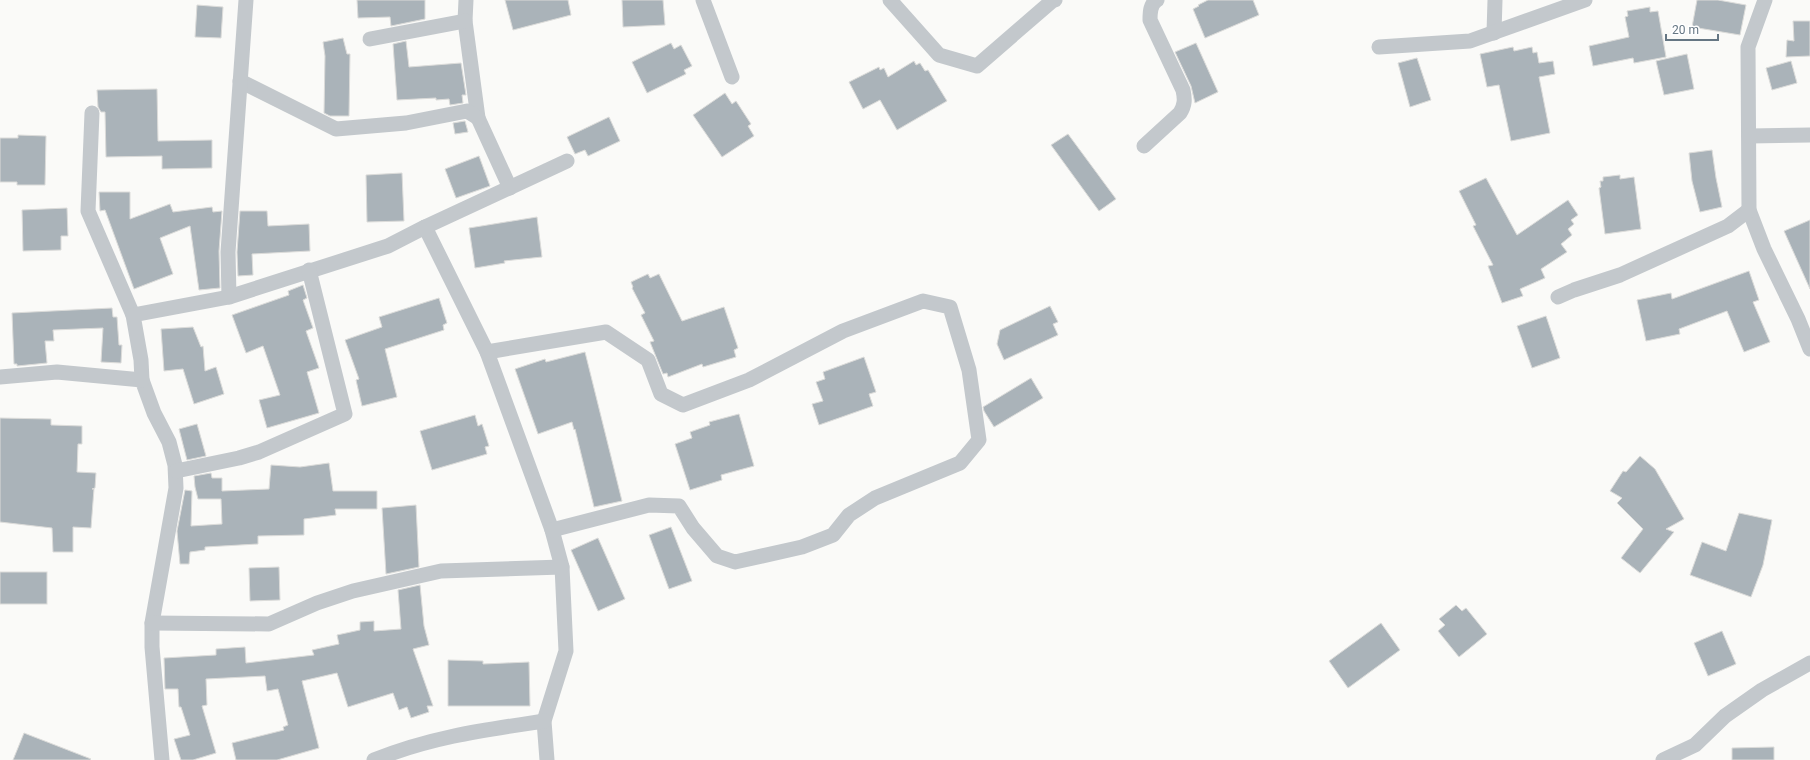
<svg xmlns="http://www.w3.org/2000/svg" width="1810" height="760" font-family="Roboto,sans-serif">
	<rect width="100%" height="100%" fill="#fafaf8"/>
	<g fill="#aab3b9" stroke="#dcdcda">
		<polygon points="357,0 425,0 425,19 391,26 390,17 358,18"/>
		<polygon points="505,0 568,0 571,15 513,30"/>
		<polygon points="622,0 663,0 665,25 623,27"/>
		<polygon points="1208,0 1253,0 1259,15 1205,38 1193,9 1199,6 1198,5"/>
		<polygon points="1697,0 1718,0 1746,5 1740,35 1692,27"/>
		<polygon points="197,5 223,7 221,38 195,37"/>
		<polygon points="1650,7 1650,12 1658,11 1666,57 1634,63 1633,58 1593,66 1589,46 1629,37 1625,17 1628,16 1627,11"/>
		<polygon points="1793,21 1810,21 1810,56 1786,57 1787,40 1794,41"/>
		<polygon points="343,38 347,54 350,54 349,116 330,116 324,113 325,56 323,42"/>
		<polygon points="406,41 409,67 461,63 466,95 462,95 463,103 450,105 449,99 436,100 436,98 397,100 393,44"/>
		<polygon points="671,43 674,49 681,45 692,66 684,70 686,74 647,93 632,62"/>
		<polygon points="1196,43 1218,92 1195,103 1191,86 1175,52"/>
		<polygon points="1513,47 1514,51 1532,47 1533,53 1537,52 1539,63 1553,61 1555,74 1539,77 1550,133 1511,141 1499,85 1487,87 1480,54"/>
		<polygon points="1687,54 1694,89 1664,95 1656,61"/>
		<polygon points="1417,58 1431,100 1410,107 1398,63"/>
		<polygon points="914,61 916,65 920,63 925,71 928,70 947,101 897,130 880,100 863,109 849,82 879,67 880,70 884,68 888,77"/>
		<polygon points="1791,61 1797,83 1772,90 1766,68"/>
		<polygon points="157,89 158,141 212,140 212,168 162,169 162,156 106,157 105,112 101,112 98,107 97,90"/>
		<polygon points="725,93 732,104 736,101 751,124 748,126 754,136 722,157 693,115"/>
		<polygon points="609,117 620,141 588,156 585,150 575,154 567,137"/>
		<polygon points="465,121 468,132 455,134 453,123"/>
		<polygon points="1068,134 1116,199 1099,211 1051,145"/>
		<polygon points="18,135 46,136 45,185 17,185 17,182 0,182 0,138 18,138"/>
		<polygon points="1712,150 1716,178 1722,207 1700,212 1692,181 1689,153"/>
		<polygon points="479,156 490,186 456,198 445,169"/>
		<polygon points="402,173 404,221 367,222 366,175"/>
		<polygon points="1620,175 1620,179 1634,177 1641,229 1605,234 1599,188 1601,187 1600,181 1603,181 1603,177"/>
		<polygon points="1486,178 1517,235 1568,200 1578,215 1571,220 1574,224 1568,229 1572,235 1561,244 1567,252 1541,269 1545,278 1520,289 1523,296 1502,303 1488,266 1493,265 1473,226 1476,225 1459,191"/>
		<polygon points="99,192 130,192 130,219 170,204 173,212 212,207 213,212 222,211 219,251 220,288 199,290 190,226 160,238 173,274 134,289 105,210 100,211"/>
		<polygon points="67,208 68,236 61,236 61,250 23,251 22,210"/>
		<polygon points="240,211 267,211 268,226 309,224 310,251 252,254 253,275 238,276 237,252"/>
		<polygon points="537,217 542,257 504,261 505,263 475,268 469,228"/>
		<polygon points="1810,220 1810,289 1784,231"/>
		<polygon points="1749,271 1759,300 1753,302 1770,342 1744,352 1727,311 1679,329 1680,334 1646,341 1637,300 1671,293 1672,299"/>
		<polygon points="648,274 650,278 659,274 682,321 724,307 738,348 734,350 736,357 703,367 702,364 668,377 667,373 663,374 650,342 654,341 641,315 645,313 632,288 633,287 631,282"/>
		<polygon points="303,285 307,298 303,300 313,328 306,331 319,368 307,372 319,413 267,428 259,400 280,395 263,346 246,353 232,315 289,295 288,291"/>
		<polygon points="439,298 447,323 443,325 444,330 385,349 397,397 362,406 356,380 359,379 345,340 382,327 379,317"/>
		<polygon points="1050,306 1058,322 1053,324 1058,335 1004,360 997,344 1000,330"/>
		<polygon points="112,308 113,317 117,317 119,345 122,345 121,363 101,362 103,328 53,330 54,341 45,341 47,363 17,366 17,364 14,364 12,313"/>
		<polygon points="1546,316 1560,358 1532,368 1517,326"/>
		<polygon points="193,327 201,347 203,346 205,371 216,367 224,394 194,404 183,369 164,371 161,329"/>
		<polygon points="585,352 622,501 594,507 575,429 574,430 572,422 538,434 515,369 545,359 546,362"/>
		<polygon points="864,357 876,392 869,394 873,406 819,425 812,404 823,401 816,382 825,379 823,372"/>
		<polygon points="1031,378 1043,398 994,427 984,411 983,407"/>
		<polygon points="739,414 754,466 721,475 722,480 690,490 675,444 692,438 690,432 710,425 709,422"/>
		<polygon points="475,415 478,426 482,424 489,446 485,447 487,454 432,470 420,431"/>
		<polygon points="0,418 51,419 51,425 82,426 82,444 78,444 77,472 96,473 95,488 92,489 94,489 91,528 73,527 73,552 53,552 52,528 0,522"/>
		<polygon points="197,424 206,456 187,460 179,429"/>
		<polygon points="1640,456 1655,469 1684,519 1666,529 1674,532 1640,573 1621,558 1643,529 1617,503 1622,498 1610,491 1623,471 1626,472"/>
		<polygon points="329,463 333,491 377,491 377,509 335,509 336,515 304,519 304,535 258,536 258,544 205,547 205,550 190,552 189,564 180,564 177,531 185,490 192,491 191,526 222,524 221,499 198,499 195,487 194,476 211,473 212,478 222,478 222,491 269,489 271,465 300,467"/>
		<polygon points="416,505 419,567 386,574 382,508"/>
		<polygon points="1739,513 1772,520 1763,565 1751,597 1690,575 1702,542 1726,551"/>
		<polygon points="671,527 692,581 669,589 649,535"/>
		<polygon points="598,538 625,599 598,611 571,550"/>
		<polygon points="279,567 280,600 250,601 249,568"/>
		<rect x="0" y="572" width="47" height="32"/>
		<polygon points="420,585 424,626 429,645 413,649 433,706 427,706 429,712 411,718 407,707 399,710 393,693 348,707 337,673 302,681 319,748 277,760 236,760 232,743 284,730 283,727 288,725 278,689 267,691 265,676 206,679 207,705 202,706 216,753 193,760 181,760 174,739 190,735 181,707 179,707 178,689 165,689 164,658 216,655 216,649 245,647 246,663 314,655 312,650 339,644 337,635 360,630 360,622 374,621 374,631 401,629 398,590"/>
		<polygon points="1456,605 1462,611 1466,608 1487,634 1459,657 1438,631 1445,625 1439,619"/>
		<polygon points="1381,623 1400,650 1348,688 1329,661"/>
		<polygon points="1722,631 1736,664 1708,676 1694,643"/>
		<polygon points="448,660 483,661 483,664 529,662 530,706 448,706"/>
		<polygon points="24,733 91,759 90,760 13,760"/>
		<polygon points="1774,747 1774,760 1732,760 1732,748"/>
	</g>
	<g fill="none" stroke-linecap="round" stroke-linejoin="round">
		<g stroke="#c3c8cc" stroke-width="15">
			<polyline points="466,0 465,21 478,118 510,188"/>
			<polyline points="703,0 732,77"/>
			<polyline points="890,0 939,55 977,66 1052,1 1055,0"/>
			<polyline points="1765,0 1748,47 1749,210 1764,249 1798,319 1810,349"/>
			<polyline points="1494,33 1495,0"/>
			<polyline points="370,39 465,21"/>
			<polyline points="1379,47 1470,41 1585,0"/>
			<polyline points="240,81 336,129 406,123 467,111 478,118"/>
			<polyline points="92,113 88,211 133,315"/>
			<polyline points="1749,136 1810,135"/>
			<path d="M1144,146l36,-33c5,-8 5,-14 3,-23l-33,-70c0,-7 0,-16 7,-20"/>
			<polyline points="425,227 487,352 552,530 562,567 566,651 544,721 547,760"/>
			<polyline points="229,297 228,252 246,0"/>
			<polyline points="1558,297 1574,290 1620,275 1728,226 1749,210"/>
			<polyline points="487,352 606,332 648,360 661,394 683,405 749,380 843,331 923,301 950,307 969,370 979,440 960,463 875,498 849,515 833,535 802,547 735,562 717,556 693,528 679,506 649,505 552,530"/>
			<polyline points="0,377 57,372 142,380 154,413 169,442 175,465 176,488 152,623 152,647 162,760"/>
			<polyline points="142,380 141,360 133,315 229,297 388,246 425,227 567,161"/>
			<polyline points="176,471 239,458 259,452 345,414 309,270"/>
			<polyline points="152,623 269,624 317,603 353,591 441,571 562,567"/>
			<path d="M374,760c57,-23 110,-30 170,-39"/>
			<polyline points="1663,760 1695,745 1725,716 1762,690 1810,663"/>
		</g>
	</g>
	<path d="M1666 34v6h52v-6" fill="none" stroke="#657683" stroke-width="2"/>
	<text x="1672" y="34" font-size="12" fill="#657683" stroke="#ffffff" stroke-width="3" paint-order="stroke">20 m</text>
</svg>
